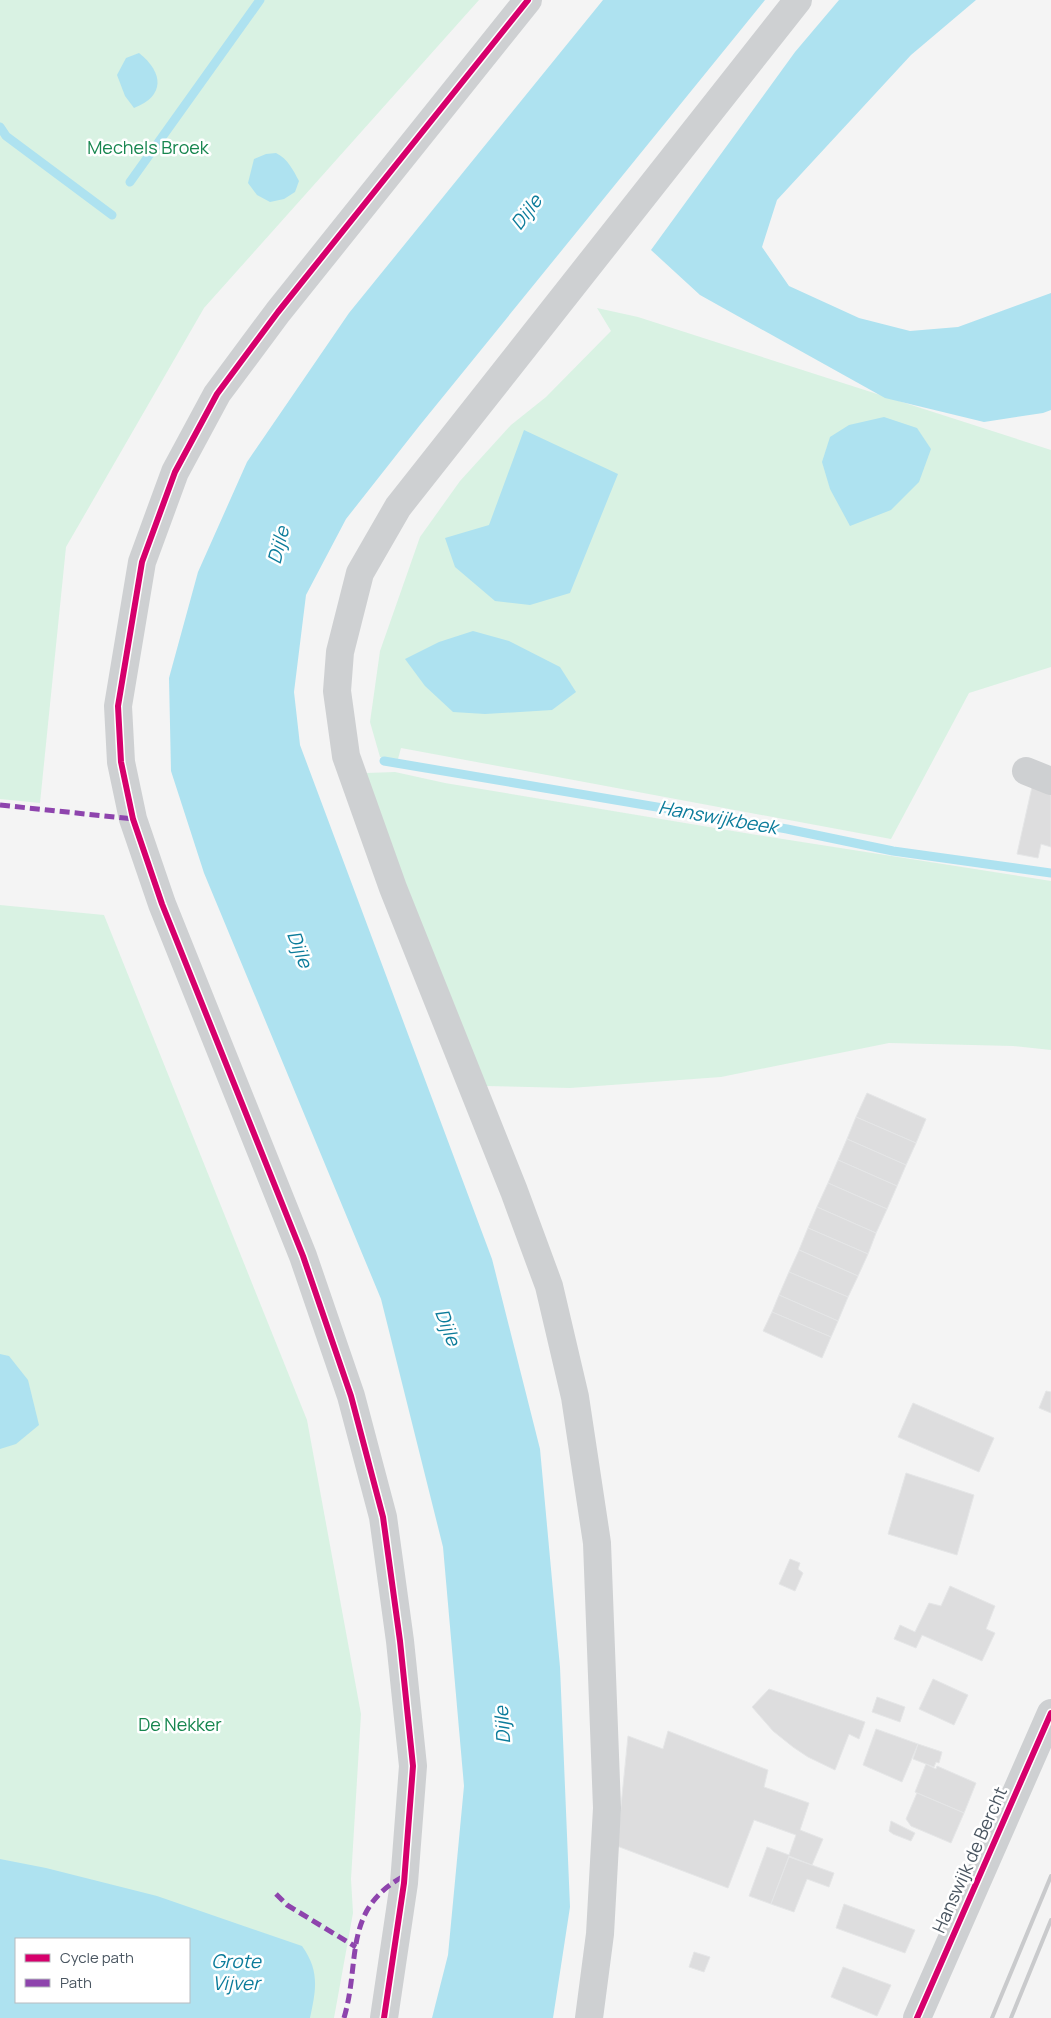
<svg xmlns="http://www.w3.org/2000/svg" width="1051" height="2018" font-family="Manrope,sans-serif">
	<rect width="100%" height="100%" fill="#f4f4f4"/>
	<g fill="#d9f2e3" fill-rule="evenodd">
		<polygon points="0,0 479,0 204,308 66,547 40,803 0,799"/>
		<polygon points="597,308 638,317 1051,450 1051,667 969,693 891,839 401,748 398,759 380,757 370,722 380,651 420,537 460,481 511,425 546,397 611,331"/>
		<polygon points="395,772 445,783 757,835 1051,881 1051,1050 1013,1046 889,1043 721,1077 570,1088 485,1086 402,874 366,773"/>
		<path d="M0,905l104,10 203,505 54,294 -10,165 2,34 -19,105h-334zM16,1939h173v63h-173z"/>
	</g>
	<g fill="#aee2f0" fill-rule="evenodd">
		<polygon points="603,0 765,0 420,425 346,519 306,595 294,692 300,745 492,1259 540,1449 560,1667 570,1907 553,2018 432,2018 448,1955 464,1786 443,1547 381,1299 204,873 171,771 169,678 198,572 247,462 349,313"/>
		<polygon points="839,0 976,0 911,55 777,200 762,247 789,286 859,318 910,331 958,327 1051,293 1051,410 1043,413 984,422 885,398 700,295 651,250 795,52"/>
		<path d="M139,53c25,20 26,43 -5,55l-9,-12 -8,-21 9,-17z"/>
		<path d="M276,153c12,6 17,17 23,28l-4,11 -11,7 -14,3 -13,-7 -9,-12 6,-24 12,-5z"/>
		<polygon points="884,417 917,428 931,449 919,482 891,510 850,526 830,489 822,462 830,437 849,425"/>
		<polygon points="524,430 618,474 570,593 530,605 495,601 455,567 445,538 489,525"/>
		<polygon points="473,631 509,641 560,667 576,692 552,710 485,714 453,712 425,686 405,659 439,642"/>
		<polygon points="0,1354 9,1356 28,1380 39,1425 16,1444 0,1449"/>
		<path d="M0,1859l46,9 111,28 145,50c18,25 14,44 8,72h-310zM16,1939h173v63h-173z"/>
	</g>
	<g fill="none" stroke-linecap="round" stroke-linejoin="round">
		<g stroke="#aee2f0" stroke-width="9">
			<polyline points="0,127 6,136 112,215"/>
			<polyline points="130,182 260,0"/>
			<polyline points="384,761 787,829 893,851 1051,873"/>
		</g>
	</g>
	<g fill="#ddddde" stroke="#e5e6e7">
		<polygon points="1032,787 1051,793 1051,847 1041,844 1038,858 1017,854"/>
		<polygon points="867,1093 926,1119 916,1143 856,1117"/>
		<polygon points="856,1117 916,1143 906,1165 847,1139"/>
		<polygon points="847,1139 906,1165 897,1186 838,1160"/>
		<polygon points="838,1160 897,1186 887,1209 828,1183"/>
		<polygon points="828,1183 887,1209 876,1233 817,1207"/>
		<polygon points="817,1207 876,1233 868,1254 808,1228"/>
		<polygon points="808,1228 868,1254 858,1276 799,1250"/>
		<polygon points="799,1250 858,1276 848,1297 789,1272"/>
		<polygon points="789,1272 848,1297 838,1321 779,1295"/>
		<polygon points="779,1295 838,1321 831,1337 772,1312"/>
		<polygon points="772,1312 831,1337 822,1358 763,1331"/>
		<polygon points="1046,1391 1051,1392 1051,1413 1039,1408"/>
		<polygon points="913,1403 994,1438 979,1472 898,1437"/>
		<polygon points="906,1473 974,1495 957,1555 888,1534"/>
		<polygon points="790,1559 800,1563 798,1569 803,1573 795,1591 779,1584"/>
		<polygon points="950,1586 995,1606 986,1629 995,1633 982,1661 922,1635 916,1648 894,1639 900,1625 915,1632 929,1603 941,1606"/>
		<polygon points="933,1679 968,1695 954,1725 919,1709"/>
		<polygon points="769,1689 865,1722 859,1739 849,1734 835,1770 808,1757 793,1747 773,1731 752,1707"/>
		<polygon points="877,1697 905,1707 900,1722 872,1712"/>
		<polygon points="876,1729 918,1744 902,1782 863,1765"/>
		<polygon points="668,1731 768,1770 764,1787 809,1803 800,1830 823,1839 812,1865 789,1856 771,1904 749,1896 767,1847 789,1855 796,1835 754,1820 728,1888 617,1846 628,1736 663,1749"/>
		<polygon points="918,1744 942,1752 939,1763 936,1762 934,1767 913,1759"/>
		<polygon points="926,1764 936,1769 937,1766 976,1783 964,1813 915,1792"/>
		<polygon points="917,1793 964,1813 951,1843 911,1826 906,1819"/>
		<polygon points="891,1821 915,1833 911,1841 893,1834 889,1831"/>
		<polygon points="789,1857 834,1873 829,1887 807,1879 794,1912 771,1904"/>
		<polygon points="844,1904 915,1930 905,1953 836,1928"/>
		<polygon points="694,1952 710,1957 704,1972 689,1967"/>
		<polygon points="843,1967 891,1985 877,2016 831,1997"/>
	</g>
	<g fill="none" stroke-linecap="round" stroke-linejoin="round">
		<g stroke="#ced0d2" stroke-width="28">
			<polyline points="1026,771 1051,781"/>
			<polyline points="384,2018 404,1883 413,1766 400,1641 383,1517 351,1396 303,1256 162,904 133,819 121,762 118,706 142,562 175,472 217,394 278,312 528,0"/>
			<polyline points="589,2018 600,1934 607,1808 597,1543 575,1397 549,1286 514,1191 393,888 346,756 337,691 340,652 360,573 398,507 798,0"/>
			<polyline points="917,2018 1051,1713"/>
		</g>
		<g stroke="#c9cacc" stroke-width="4">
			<polyline points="992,2018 1051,1876"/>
			<polyline points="1011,2018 1051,1920"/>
		</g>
		<g stroke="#8e44ad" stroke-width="5" stroke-dasharray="10 5" stroke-linecap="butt">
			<polyline points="0,805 133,819"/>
			<polyline points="276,1894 287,1905 356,1947"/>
			<path d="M344,2018c17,-58 -2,-108 60,-142"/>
		</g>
		<g stroke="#fff" stroke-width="9">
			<g id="cycleway">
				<polyline points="384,2018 404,1883 413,1766 400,1641 383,1517 351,1396 303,1256 162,904 133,819 121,762 118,706 142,562 175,472 217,394 278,312 528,0"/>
				<polyline points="917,2018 1051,1713"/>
			</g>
		</g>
		<use href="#cycleway" stroke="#d6006c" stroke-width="6"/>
	</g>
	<g text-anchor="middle" stroke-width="5" stroke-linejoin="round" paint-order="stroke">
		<g font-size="18" fill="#17864f" stroke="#fff">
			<text x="148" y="154">Mechels Broek</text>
			<text x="180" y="1731">De Nekker</text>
		</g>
		<g font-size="18" fill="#4a5661" stroke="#fff">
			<text transform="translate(970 1860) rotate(-66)" y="6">Hanswijk de Bercht</text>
		</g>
		<g font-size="19" font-style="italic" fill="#0c7c9b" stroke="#fff">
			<text transform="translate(526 212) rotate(-53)" y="7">Dijle</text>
			<text transform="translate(278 545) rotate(-76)" y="7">Dijle</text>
			<text transform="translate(718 817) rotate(10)" y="7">Hanswijkbeek</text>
			<text transform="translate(300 949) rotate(69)" y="7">Dijle</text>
			<text transform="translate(448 1327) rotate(69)" y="7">Dijle</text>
			<text transform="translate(502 1725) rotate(-94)" y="7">Dijle</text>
			<text x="236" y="1968">Grote<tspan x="236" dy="22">Vijver</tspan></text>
		</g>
	</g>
	<rect x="15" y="1938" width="175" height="65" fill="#ffffff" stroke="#b7bbc0"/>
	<rect x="25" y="1954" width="25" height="8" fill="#d6006c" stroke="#b7bbc0"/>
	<text x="60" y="1963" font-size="15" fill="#4a5661">Cycle path</text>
	<rect x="25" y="1979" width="25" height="8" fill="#8e44ad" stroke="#b7bbc0"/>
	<text x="60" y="1988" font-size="15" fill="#4a5661">Path</text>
</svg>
